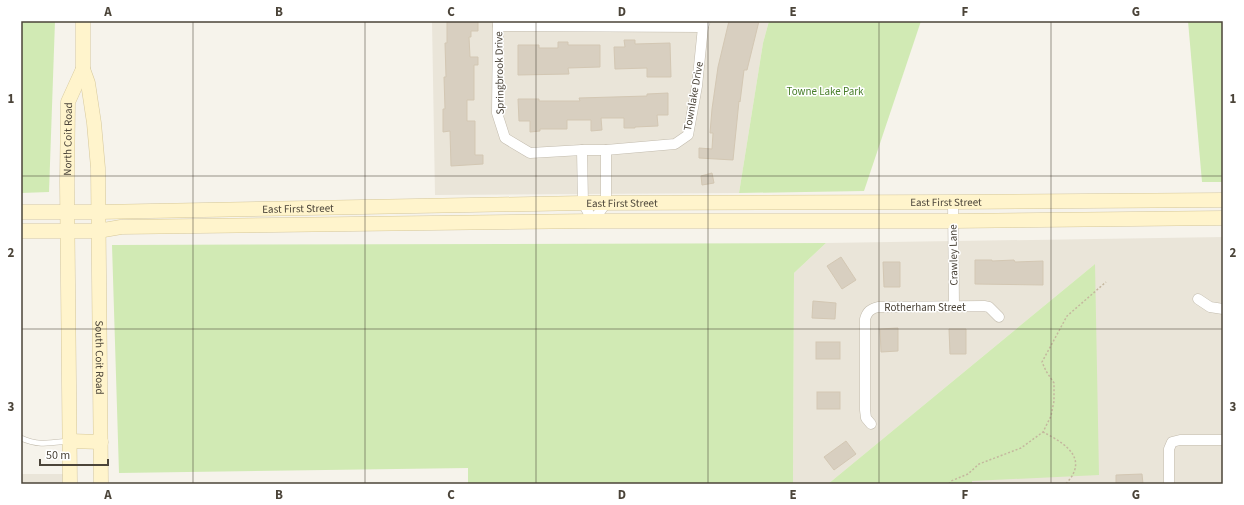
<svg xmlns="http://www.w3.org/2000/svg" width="1244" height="505" font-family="'Source Sans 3',sans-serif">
	<rect width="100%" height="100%" fill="#f6f3eb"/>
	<g fill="#eae5d9">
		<polygon points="432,21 769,21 763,43 739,193 435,195"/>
		<polygon points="1223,237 1223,484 972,484 972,481 1095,264 828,484 793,484 794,273 826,243"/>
		<rect x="21" y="474" width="45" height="10"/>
	</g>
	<g fill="#d1eab4">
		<polygon points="21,21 55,21 49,192 21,193"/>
		<polygon points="769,21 921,21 864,191 739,193 763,43"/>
		<polygon points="1188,21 1223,21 1223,182 1202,182"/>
		<polygon points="826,243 794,273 793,484 468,484 468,468 119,473 112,245"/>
		<polygon points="1095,264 1099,475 972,481 972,484 828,484"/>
	</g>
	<g fill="#d8cfc0" stroke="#d3c7b3">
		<polygon points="447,21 478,21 478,31 471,31 471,37 469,37 470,57 478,57 478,65 474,65 474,100 467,100 467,121 475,121 475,155 483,155 483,164 451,166 450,131 443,132 443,109 445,109 444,77 446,77 445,43 447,43"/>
		<polygon points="729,21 759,21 747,70 744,70 740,102 739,101 733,160 699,158 699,148 712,149 713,133 710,133 712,109 718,67"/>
		<polygon points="624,40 635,40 635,44 670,43 671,77 647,77 647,68 615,69 614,47 625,47"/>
		<polygon points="558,42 568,42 568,45 600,45 600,67 568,68 569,74 518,75 518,45 539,45 539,48 558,48"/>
		<polygon points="668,93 668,115 657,115 658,126 635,127 635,128 624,128 624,118 601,118 602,130 591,131 591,120 567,120 567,129 540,129 540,131 530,132 530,121 519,121 518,99 539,99 539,101 580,101 579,98 647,96 647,94"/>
		<polygon points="712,173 714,183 702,185 701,176"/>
		<polygon points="841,257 856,280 842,289 827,266"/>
		<polygon points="975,260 992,260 992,261 1014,260 1015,262 1043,261 1043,285 975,284"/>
		<polygon points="883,262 900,262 900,287 884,287"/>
		<polygon points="813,301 836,303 835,319 812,318"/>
		<polygon points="898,328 898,351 881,352 880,329"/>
		<polygon points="949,329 966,329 966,354 950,354"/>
		<rect x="816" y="342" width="24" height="17"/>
		<rect x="817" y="392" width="23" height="17"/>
		<polygon points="846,441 856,454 834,470 824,457"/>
		<polygon points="1142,474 1143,484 1116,484 1116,475"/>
	</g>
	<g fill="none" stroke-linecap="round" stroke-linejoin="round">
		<g stroke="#c2bbad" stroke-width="6">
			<path id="service" d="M21,438c17,8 29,5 48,3"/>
		</g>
		<g stroke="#c2bbad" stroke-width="11">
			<g id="minor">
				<polyline points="498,21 497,113 505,138 530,153 582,150 606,150 675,144 688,135 697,86 703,27 705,21"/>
				<polyline points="498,26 703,27"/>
				<polyline points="582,150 583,203 593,221 606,203 606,150"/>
				<polyline points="953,202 954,307"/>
				<polyline points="1198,299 1210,307 1223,309"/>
				<path d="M871,424l-5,-6 -1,-8v-91c2,-7 5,-10 13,-12l106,-1 5,1 10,10"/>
				<polyline points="1169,484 1169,449 1172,442 1180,440 1223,440"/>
			</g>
		</g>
		<g stroke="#d6c89b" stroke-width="15">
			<g id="secondary">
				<path id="s1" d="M83,21v48l5,14 6,40 4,45 3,316"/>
				<path id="s2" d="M21,212h77l485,-9 370,-1 270,-2"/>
				<polyline points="21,231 98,231 121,227 593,221 953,221 1223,218"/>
				<polyline points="70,441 101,442"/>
				<path id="s3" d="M70,484l-3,-302 1,-80 15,-33"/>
			</g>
		</g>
		<g stroke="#c4b79e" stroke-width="1.5" stroke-dasharray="2 2" stroke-linecap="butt">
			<path d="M1043,432c15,8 41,21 30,42 -1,3 -5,7 -7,10"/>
			<polyline points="949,484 951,481 968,474 979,464 1021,448 1043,432 1051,416 1054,401 1054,383 1046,371 1042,362 1067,316 1106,282"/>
		</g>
		<use href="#service" stroke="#fff" stroke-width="5"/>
		<use href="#minor" stroke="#fff" stroke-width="10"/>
		<use href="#secondary" stroke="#fff4cc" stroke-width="14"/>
	</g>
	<path fill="none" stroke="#4b4439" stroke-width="1" stroke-opacity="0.55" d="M193,21v463M365,21v463M536,21v463M708,21v463M879,21v463M1051,21v463M21,176h1202M21,329h1202"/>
	<g text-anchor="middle" stroke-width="3" stroke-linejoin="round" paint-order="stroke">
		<g font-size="11" fill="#4b4439" stroke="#fff">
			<text transform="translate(499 73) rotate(-91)" y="4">Springbrook Drive</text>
			<text transform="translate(693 96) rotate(-80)" y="4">Townlake Drive</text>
			<text dy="4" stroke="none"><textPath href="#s3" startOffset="345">North Coit Road</textPath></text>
			<text dy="4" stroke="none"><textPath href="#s2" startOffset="925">East First Street</textPath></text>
			<text dy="4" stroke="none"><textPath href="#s2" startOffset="601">East First Street</textPath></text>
			<text dy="4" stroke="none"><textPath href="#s2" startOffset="277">East First Street</textPath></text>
			<text transform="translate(953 255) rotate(-91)" y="4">Crawley Lane</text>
			<text x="925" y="311">Rotherham Street</text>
			<text dy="4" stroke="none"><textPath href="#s1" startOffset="338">South Coit Road</textPath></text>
		</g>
		<g font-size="11" fill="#487e2a" stroke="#fff">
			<text x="825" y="95">Towne Lake Park</text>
		</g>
	</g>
	<rect width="1244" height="505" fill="none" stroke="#ffffff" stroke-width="44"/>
	<path d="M40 459v6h68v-6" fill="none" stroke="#4b4439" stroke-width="2"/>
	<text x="46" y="459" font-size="12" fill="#4b4439" stroke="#ffffff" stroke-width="3" paint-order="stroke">50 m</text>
	<rect x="22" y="22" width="1200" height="461" fill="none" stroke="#4b4439" stroke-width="1.5"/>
	<g font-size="13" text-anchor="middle" font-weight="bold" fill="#4b4439">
		<text x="108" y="16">A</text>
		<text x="279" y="16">B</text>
		<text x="451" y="16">C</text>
		<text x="622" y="16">D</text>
		<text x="793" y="16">E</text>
		<text x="965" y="16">F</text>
		<text x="1136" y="16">G</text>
		<text x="11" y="103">1</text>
		<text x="1233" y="103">1</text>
		<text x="11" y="257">2</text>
		<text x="1233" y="257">2</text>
		<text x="11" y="411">3</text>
		<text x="1233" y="411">3</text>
		<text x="108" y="499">A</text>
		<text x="279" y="499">B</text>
		<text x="451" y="499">C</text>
		<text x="622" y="499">D</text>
		<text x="793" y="499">E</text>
		<text x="965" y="499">F</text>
		<text x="1136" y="499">G</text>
	</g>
</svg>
